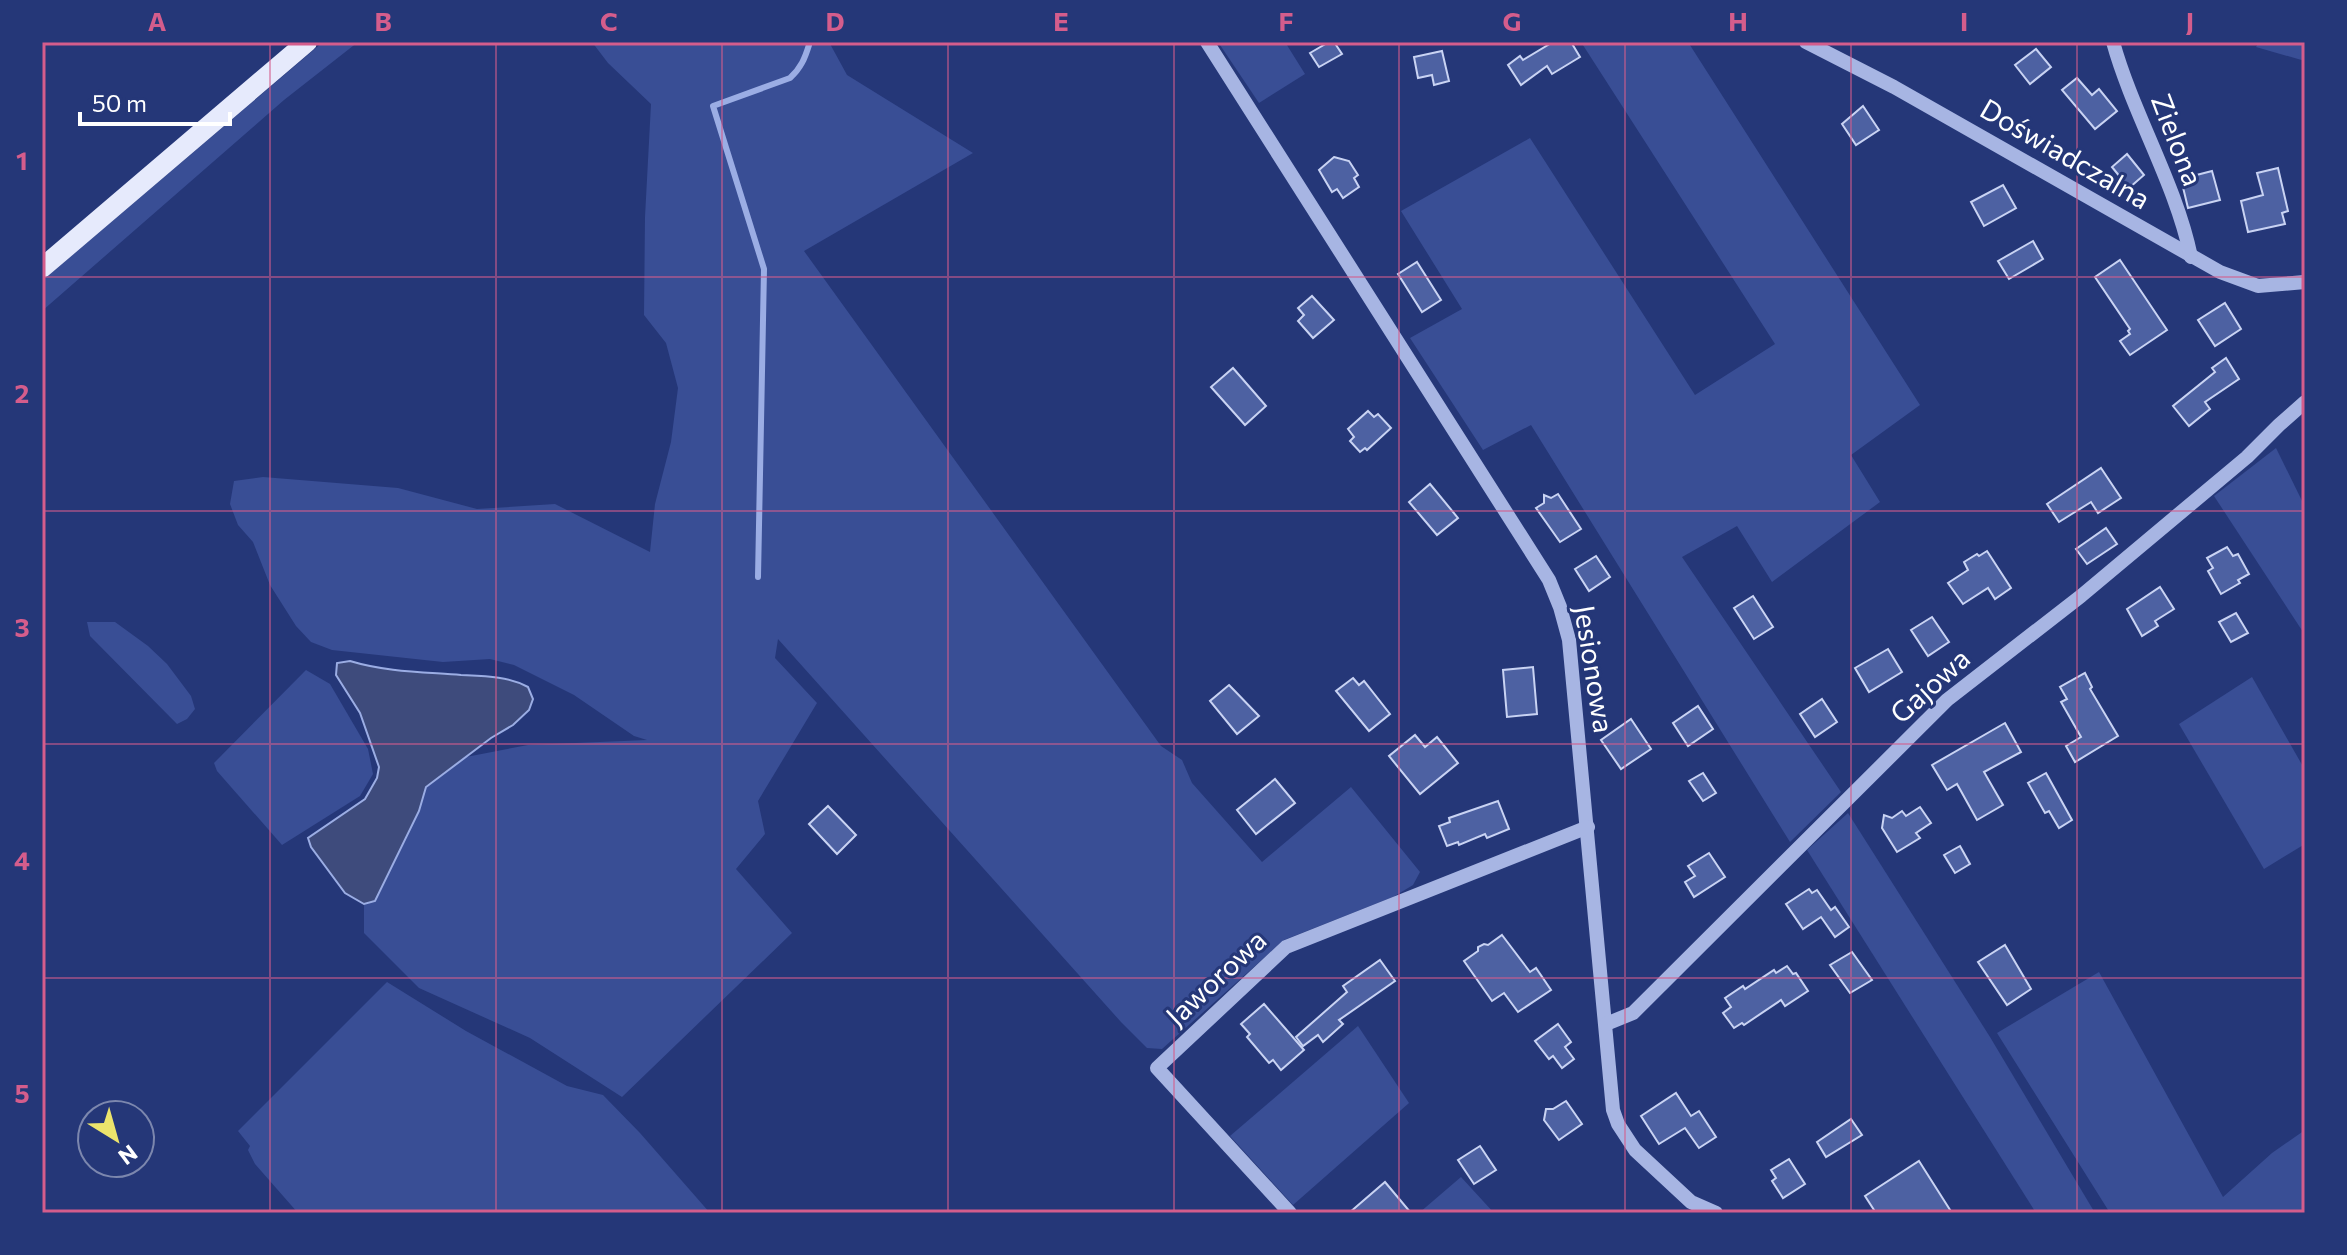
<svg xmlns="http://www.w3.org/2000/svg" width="2347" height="1255" font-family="Commissioner,sans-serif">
	<rect width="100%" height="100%" fill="#253778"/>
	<g fill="#394e95">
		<polygon points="323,42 358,42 284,100 42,311 42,281"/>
		<polygon points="592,42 829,42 847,75 973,153 804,251 1161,746 1182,760 1192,783 1262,862 1351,787 1420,872 1413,885 1393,897 1284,940 1162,1049 1147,1048 1121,1022 778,639 775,658 817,703 758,801 765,834 736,869 792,933 622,1097 530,1038 419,988 364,933 364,904 375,901 419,811 426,787 466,757 528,745 647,740 634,736 574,695 514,665 490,659 443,662 332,650 311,642 296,626 270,585 253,542 238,525 230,504 234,481 263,477 398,488 477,509 555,504 650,552 655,504 671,442 678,388 666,343 644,315 645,217 651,104 608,63"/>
		<polygon points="1218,42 1285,42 1305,74 1259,103"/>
		<polygon points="1581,42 1688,42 1920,405 1851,455 1880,502 1772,582 1737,526 1682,557 1841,792 1790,842 1531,425 1483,450 1410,338 1462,309 1401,211 1530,138 1695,395 1775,344"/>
		<polygon points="2259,42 2305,42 2305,61 2256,47"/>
		<polygon points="2276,448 2305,507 2305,635 2214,496"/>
		<polygon points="87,622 115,622 148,646 167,664 191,696 195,709 187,719 177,724 90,636"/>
		<polygon points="306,670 330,684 368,749 373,774 360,796 282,845 217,771 214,763"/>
		<polygon points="2252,677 2305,770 2305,844 2264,869 2179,724"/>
		<polygon points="1848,813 1990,1037 2095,1213 2036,1213 1807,850"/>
		<polygon points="2099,972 2223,1197 2272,1153 2305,1130 2305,1213 2245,1213 2232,1210 2232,1213 2110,1213 1997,1033"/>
		<polygon points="387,982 466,1031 567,1086 603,1095 640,1133 710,1213 298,1213 255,1164 248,1150 250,1146 238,1131"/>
		<polygon points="1358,1026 1409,1103 1293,1205 1230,1136"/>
		<polygon points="1461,1177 1494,1213 1419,1213"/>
	</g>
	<path fill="#3e4b7c" stroke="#9bade4" stroke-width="2" d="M350,661c36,11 74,11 111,14 23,1 47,1 67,12l5,12 -4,11 -16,15 -22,13 -65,49 -7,24 -44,90 -11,3 -19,-11 -34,-46 -3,-9 57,-39 12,-21 2,-11 -19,-54 -24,-38 1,-12z"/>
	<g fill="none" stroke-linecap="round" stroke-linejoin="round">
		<path stroke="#9bade4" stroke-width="6" d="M758,577l6,-308 -51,-163 77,-28c11,-10 15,-20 19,-33"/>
	</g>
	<g fill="#4d61a2" stroke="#c9d3f3" stroke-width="2">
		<polygon points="1329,42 1334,42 1342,54 1319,67 1310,53"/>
		<polygon points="1553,42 1571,42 1580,57 1552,74 1547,66 1521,85 1508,65 1520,56 1523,60"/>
		<polygon points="2036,49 2051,67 2030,84 2015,65"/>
		<polygon points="1442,51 1449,81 1434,85 1432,75 1418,78 1414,57"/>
		<polygon points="2077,78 2092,95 2099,89 2117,111 2095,129 2062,90"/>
		<polygon points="1863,106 1879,130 1856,145 1842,124"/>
		<polygon points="2127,154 2144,175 2129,188 2112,167"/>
		<polygon points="1334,157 1349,161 1358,175 1354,178 1359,187 1343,198 1337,189 1332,192 1319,170"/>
		<polygon points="2278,168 2288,211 2282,213 2285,224 2248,232 2241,201 2263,195 2257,173"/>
		<polygon points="2212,171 2220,200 2188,208 2181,179"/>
		<polygon points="2003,185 2016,208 1984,226 1971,202"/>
		<polygon points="2033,241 2043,259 2009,279 1998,261"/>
		<polygon points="2120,260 2167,330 2130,355 2120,341 2130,334 2128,331 2130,329 2095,277"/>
		<polygon points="1417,262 1441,300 1422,312 1398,274"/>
		<polygon points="1312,296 1334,320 1313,338 1298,321 1304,315 1298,308"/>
		<polygon points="2225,303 2241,329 2215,346 2198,320"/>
		<polygon points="2226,358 2239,379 2205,402 2210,409 2189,426 2173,406 2215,372 2212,368"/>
		<polygon points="1233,368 1266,406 1245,425 1211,387"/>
		<polygon points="1368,411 1374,417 1378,414 1391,428 1367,450 1365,448 1360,452 1350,441 1354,437 1348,429"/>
		<polygon points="2101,468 2121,498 2098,513 2091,502 2059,522 2047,504"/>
		<polygon points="1430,484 1458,518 1437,535 1409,502"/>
		<polygon points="1558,494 1581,529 1560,542 1536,508 1544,503 1544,495 1551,498"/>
		<polygon points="2106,528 2117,544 2087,564 2076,549"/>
		<polygon points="2227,547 2233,556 2238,554 2249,574 2238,580 2240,583 2221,594 2208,571 2213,568 2207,558"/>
		<polygon points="1987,551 2011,588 1995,599 1988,588 1963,604 1948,583 1968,570 1964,562 1977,554 1979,556"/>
		<polygon points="1596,556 1610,577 1589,591 1575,569"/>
		<polygon points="2160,587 2174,609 2155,621 2158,626 2142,636 2127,609"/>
		<polygon points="1753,596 1773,627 1754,639 1734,608"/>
		<polygon points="2236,613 2248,633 2231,642 2219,622"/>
		<polygon points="1932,617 1949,642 1928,656 1911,630"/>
		<polygon points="1888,649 1902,672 1869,692 1855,668"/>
		<polygon points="1533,667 1537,714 1507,717 1503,670"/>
		<polygon points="2085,673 2092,687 2090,689 2118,736 2075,762 2066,746 2081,737 2061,702 2067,699 2060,687"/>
		<polygon points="1353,678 1359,685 1364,681 1390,714 1369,731 1336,691"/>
		<polygon points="1229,685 1259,716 1237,734 1210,701"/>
		<polygon points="1822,699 1837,722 1815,737 1800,714"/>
		<polygon points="1698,706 1713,729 1688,746 1673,723"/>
		<polygon points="1631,719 1651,749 1621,769 1601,740"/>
		<polygon points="2005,723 2021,752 1984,772 2003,805 1977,820 1957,784 1947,790 1932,765"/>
		<polygon points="1415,735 1425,747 1437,737 1458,763 1420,794 1389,756"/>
		<polygon points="1703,773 1716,793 1703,801 1689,781"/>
		<polygon points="2046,773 2072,820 2059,828 2049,811 2045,813 2028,783"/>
		<polygon points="1275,779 1295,803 1256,834 1237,810"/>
		<polygon points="1498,801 1509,829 1487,838 1485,834 1459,845 1458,842 1447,846 1439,826 1450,822 1449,818"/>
		<polygon points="828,806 856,835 837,854 809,824"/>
		<polygon points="1920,807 1931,823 1916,833 1920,838 1897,852 1882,828 1884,815 1892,818 1902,811 1906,816"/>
		<polygon points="1960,846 1970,864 1955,873 1944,855"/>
		<polygon points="1709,853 1725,877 1694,897 1685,882 1695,876 1688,866"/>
		<polygon points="1809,889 1812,893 1817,890 1831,910 1835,907 1849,927 1835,937 1821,917 1803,929 1786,904"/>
		<polygon points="1502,935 1530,972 1536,968 1551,990 1518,1012 1504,993 1492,1001 1464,961 1478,951 1478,947 1484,944 1488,945"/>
		<polygon points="2005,945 2031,989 2007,1005 1978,962"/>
		<polygon points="1852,952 1872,980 1850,993 1830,965"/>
		<polygon points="1380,960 1395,981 1339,1020 1343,1024 1323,1042 1318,1035 1303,1046 1296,1037 1347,992 1343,986"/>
		<polygon points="1787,966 1793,974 1796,973 1808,991 1785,1006 1781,1000 1744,1025 1742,1023 1734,1028 1723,1013 1731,1007 1725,998 1743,986 1745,989 1774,970 1776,973"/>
		<polygon points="1264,1004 1304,1050 1281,1070 1273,1060 1269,1063 1247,1037 1250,1034 1241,1024"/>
		<polygon points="1558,1024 1571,1042 1565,1047 1574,1059 1562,1068 1553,1056 1549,1059 1535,1041"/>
		<polygon points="1676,1093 1691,1116 1699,1111 1716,1137 1699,1148 1685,1128 1659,1144 1641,1116"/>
		<polygon points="1566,1101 1582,1124 1559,1140 1544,1120 1546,1109 1553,1109"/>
		<polygon points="1851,1119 1862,1135 1826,1157 1817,1142"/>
		<polygon points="1480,1146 1496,1170 1474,1184 1458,1160"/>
		<polygon points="1789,1159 1805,1184 1783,1198 1772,1181 1776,1178 1771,1170"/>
		<polygon points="1919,1161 1952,1213 1876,1213 1865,1196"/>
		<polygon points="1385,1182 1411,1213 1349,1213"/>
	</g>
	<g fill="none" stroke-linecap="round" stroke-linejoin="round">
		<g stroke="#a7b5e3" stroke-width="14">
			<polyline points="1207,42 1549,580 1560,607 1569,640 1613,1110 1618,1124 1635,1150 1691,1202 1716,1213"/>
			<polyline points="1806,42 1894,87 2220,272 2258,286 2305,282"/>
			<path d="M2113,42c20,72 63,142 78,215"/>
			<polyline points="1606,1024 1633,1013 1947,700 2081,596 2247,457 2279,425 2305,402"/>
			<polyline points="1290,1213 1157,1068 1286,947 1588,827"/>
		</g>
		<polyline stroke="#e6eafc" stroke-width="20" points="42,268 307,42"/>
	</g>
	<path fill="none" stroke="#d45d8c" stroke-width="2" stroke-opacity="0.55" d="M270,42v1171M496,42v1171M722,42v1171M948,42v1171M1174,42v1171M1399,42v1171M1625,42v1171M1851,42v1171M2077,42v1171M42,277h2263M42,511h2263M42,744h2263M42,978h2263"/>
	<g text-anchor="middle" stroke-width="6" stroke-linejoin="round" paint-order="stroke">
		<g font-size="28" fill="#fff" stroke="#253778">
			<text transform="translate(2177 140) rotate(69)" y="10">Zielona</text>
			<text transform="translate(2065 154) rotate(30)" y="10">Doświadczalna</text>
			<text transform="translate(1594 669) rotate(81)" y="10">Jesionowa</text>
			<text transform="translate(1930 686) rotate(-42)" y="10">Gajowa</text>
			<text transform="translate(1216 978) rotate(-43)" y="10">Jaworowa</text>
		</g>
	</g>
	<rect width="2347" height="1255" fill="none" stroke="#253778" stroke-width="88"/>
	<g transform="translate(116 1139) rotate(143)"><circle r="38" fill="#253778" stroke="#7c87ae" stroke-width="2"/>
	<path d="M0-6L14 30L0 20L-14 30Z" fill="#ece46c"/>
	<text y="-12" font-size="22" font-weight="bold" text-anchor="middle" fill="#ffffff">N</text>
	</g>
	<path d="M80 112v12h150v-12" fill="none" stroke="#ffffff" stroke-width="4"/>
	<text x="92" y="112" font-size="24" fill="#ffffff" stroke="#253778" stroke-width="6" paint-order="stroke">50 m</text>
	<rect x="44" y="44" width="2259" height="1167" fill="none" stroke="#d45d8c" stroke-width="3"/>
	<g font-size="26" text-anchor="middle" font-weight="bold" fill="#d45d8c">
		<text x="157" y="31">A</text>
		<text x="383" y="31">B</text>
		<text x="609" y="31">C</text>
		<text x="835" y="31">D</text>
		<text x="1061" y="31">E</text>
		<text x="1286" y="31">F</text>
		<text x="1512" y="31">G</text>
		<text x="1738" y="31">H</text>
		<text x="1964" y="31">I</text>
		<text x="2190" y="31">J</text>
		<text x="22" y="170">1</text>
		<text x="22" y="403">2</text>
		<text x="22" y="637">3</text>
		<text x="22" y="870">4</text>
		<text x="22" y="1103">5</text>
	</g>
</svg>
